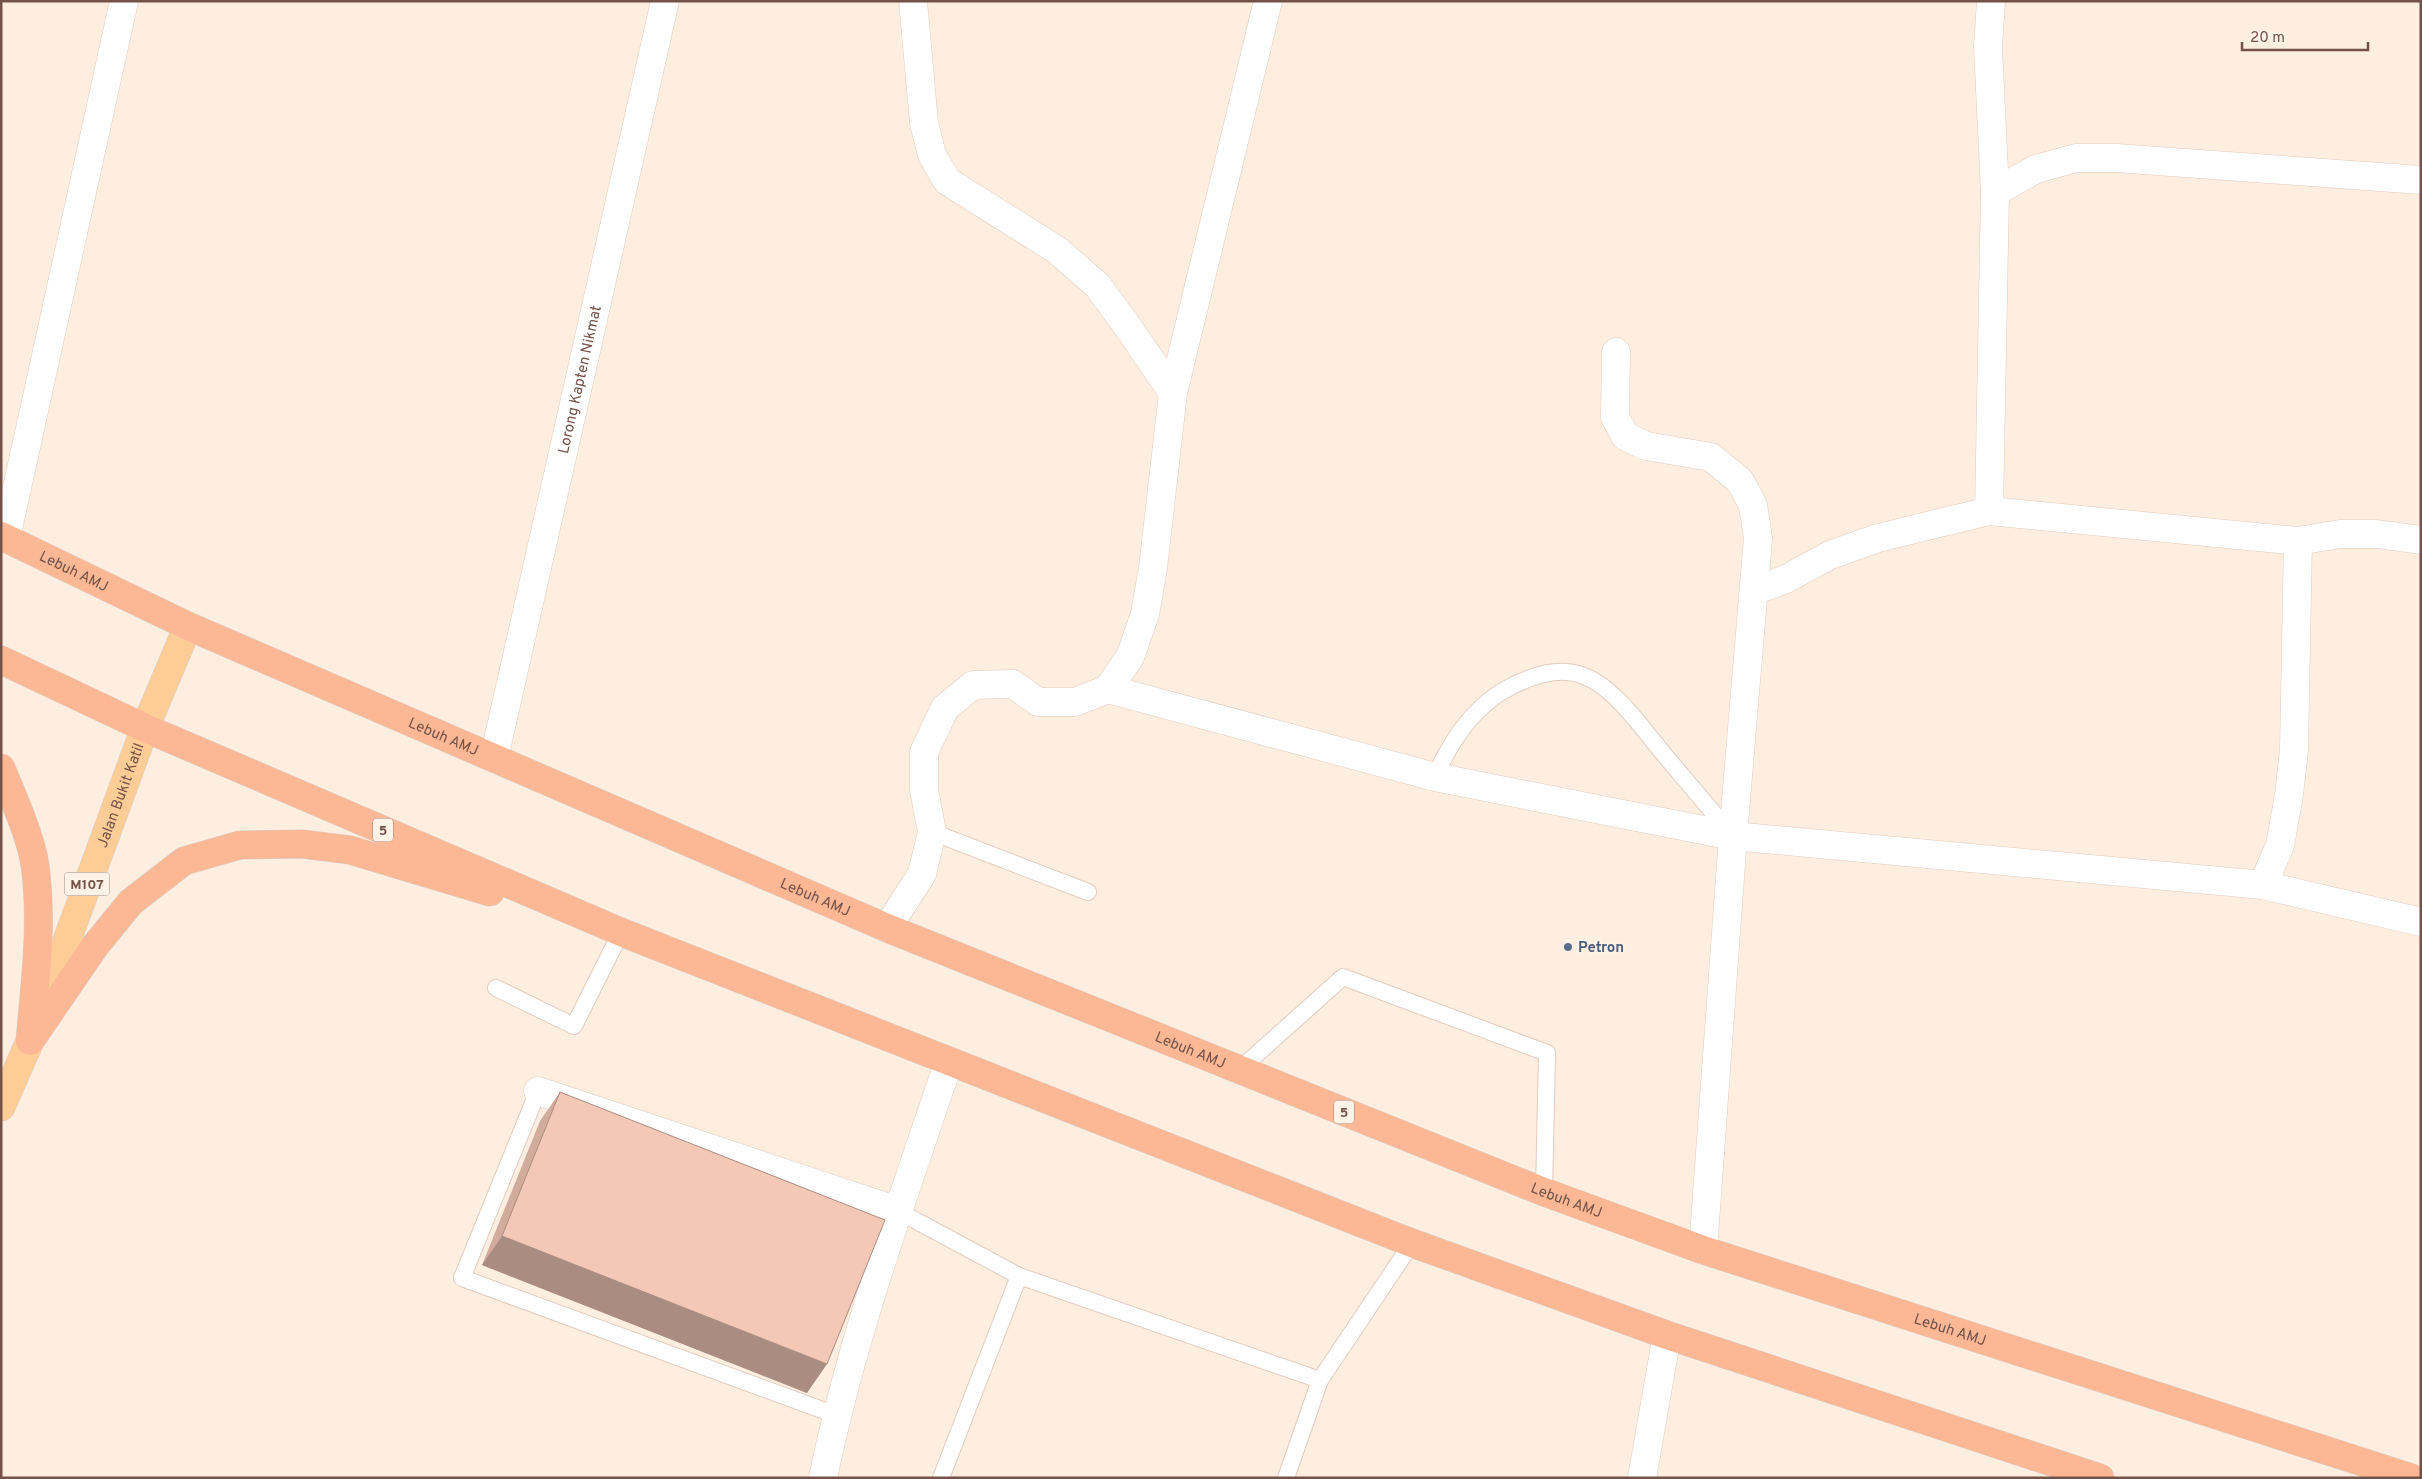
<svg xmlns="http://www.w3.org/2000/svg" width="2422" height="1479" font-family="Overpass,sans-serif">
	<rect width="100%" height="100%" fill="#fdeee0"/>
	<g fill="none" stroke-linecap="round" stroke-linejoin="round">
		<g stroke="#e3cbbf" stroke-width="18">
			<g id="service">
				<path d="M1435,777c16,-37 40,-73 77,-91 22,-11 48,-20 72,-10 30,11 58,52 78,76 24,28 47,56 71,84"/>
				<polyline points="932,832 1088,892"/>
				<polyline points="496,988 574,1026 621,932"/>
				<polyline points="1239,1070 1343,977 1547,1053 1544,1192"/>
				<polyline points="538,1091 462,1278 836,1415"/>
				<polyline points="898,1211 1019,1276 1320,1380 1412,1243"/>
				<polyline points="941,1478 1019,1276"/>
				<polyline points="1286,1478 1320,1380"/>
			</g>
		</g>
		<g stroke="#e3cbbf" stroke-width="29">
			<g id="minor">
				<polyline points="913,1 924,123 932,155 947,181 1057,250 1098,286 1130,330 1173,393"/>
				<polyline points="1995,192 2036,169 2076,158 2116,158 2421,180"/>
				<polyline points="1616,352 1615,417 1625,436 1646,446 1711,457 1740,481 1753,505 1758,538 1733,836 1703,1250"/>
				<polyline points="1989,511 1995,192 1988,47 1991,1"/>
				<polyline points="6,538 124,1"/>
				<polyline points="2298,541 2340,534 2377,534 2421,540"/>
				<polyline points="1754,591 1786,579 1830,555 1878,538 1989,511 2298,541 2294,750 2289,795 2280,845 2263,885"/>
				<polyline points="1108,689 1435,777 1733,836 2263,885 2421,922"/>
				<path id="s1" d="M494,758l171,-757"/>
				<polyline points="887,928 922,874 932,832 924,790 924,752 945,708 973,685 1013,684 1038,702 1075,702 1108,689 1130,657 1145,614 1153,568 1173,393 1268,1"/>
				<polyline points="538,1091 898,1211"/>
				<path d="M823,1478c29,-142 80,-280 126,-417"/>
				<polyline points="1642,1478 1667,1335"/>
			</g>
		</g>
		<g stroke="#d8cfcb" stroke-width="29">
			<g id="primary">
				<path id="s2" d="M1,1107l29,-66 115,-313 43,-102"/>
			</g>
		</g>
		<g stroke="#d8cfcb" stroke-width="29">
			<g id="trunk">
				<path id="s3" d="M1,536l187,90 699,302 657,264 159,58 709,228"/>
				<polyline points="1,660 145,728 621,932 1412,1243 1667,1335 2100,1478"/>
				<path d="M1,768c11,27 30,69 34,97 8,58 0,117 -5,175"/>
				<polyline points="30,1041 95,946 131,902 184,861 240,845 302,844 350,850 490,892"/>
			</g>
		</g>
		<use href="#service" stroke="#fff" stroke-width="16"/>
		<use href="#minor" stroke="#fff" stroke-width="28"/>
		<use href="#primary" stroke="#fecc96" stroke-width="28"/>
		<use href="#trunk" stroke="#fcb895" stroke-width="28"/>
	</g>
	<polygon fill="#d1ac9d" points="560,1092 807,1393 482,1265 540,1121"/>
	<polygon fill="#aa8c80" points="502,1236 827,1364 807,1393 482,1265"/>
	<polygon fill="#f3c8b7" stroke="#aa8c80" points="560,1092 885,1220 827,1364 502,1236"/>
	<circle fill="#5c6f8a" stroke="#fff3e7" stroke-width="2" cx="1568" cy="947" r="5"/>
	<g text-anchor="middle" stroke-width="4.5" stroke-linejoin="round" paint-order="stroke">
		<g fill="#fff3e7" stroke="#9e8277" stroke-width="1">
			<rect x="373" y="818.5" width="20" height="23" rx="4"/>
			<rect x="64.5" y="872.5" width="45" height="23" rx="4"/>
			<rect x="1334" y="1100.5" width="20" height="23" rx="4"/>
		</g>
		<g font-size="14" font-weight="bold" fill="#745247">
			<text x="383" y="835">5</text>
			<text x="87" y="889">M107</text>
			<text x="1344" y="1117">5</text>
		</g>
		<g font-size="15" fill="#745247" stroke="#fff3e7">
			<text dy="5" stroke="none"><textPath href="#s1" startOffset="388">Lorong Kapten Nikmat</textPath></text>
			<text dy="5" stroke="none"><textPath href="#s3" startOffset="81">Lebuh AMJ</textPath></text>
			<text dy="5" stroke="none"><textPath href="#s3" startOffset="486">Lebuh AMJ</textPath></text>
			<text dy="5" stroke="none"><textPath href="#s2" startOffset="334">Jalan Bukit Katil</textPath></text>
			<text dy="5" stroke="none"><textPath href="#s3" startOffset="891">Lebuh AMJ</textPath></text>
			<text dy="5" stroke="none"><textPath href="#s3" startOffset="1296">Lebuh AMJ</textPath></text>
			<text dy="5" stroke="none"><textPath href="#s3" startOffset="1701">Lebuh AMJ</textPath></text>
			<text dy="5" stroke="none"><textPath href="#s3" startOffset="2106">Lebuh AMJ</textPath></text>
		</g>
		<g font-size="15" font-weight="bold" fill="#4e5e75" stroke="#fff3e7" text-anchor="start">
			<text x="1578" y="952">Petron</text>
		</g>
	</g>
	<rect width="2422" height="1479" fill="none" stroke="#745247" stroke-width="5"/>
	<path d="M2242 42v8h126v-8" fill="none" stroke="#745247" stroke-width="2.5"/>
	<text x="2250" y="42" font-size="15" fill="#745247" stroke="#fff3e7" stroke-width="4" paint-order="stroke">20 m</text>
</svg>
